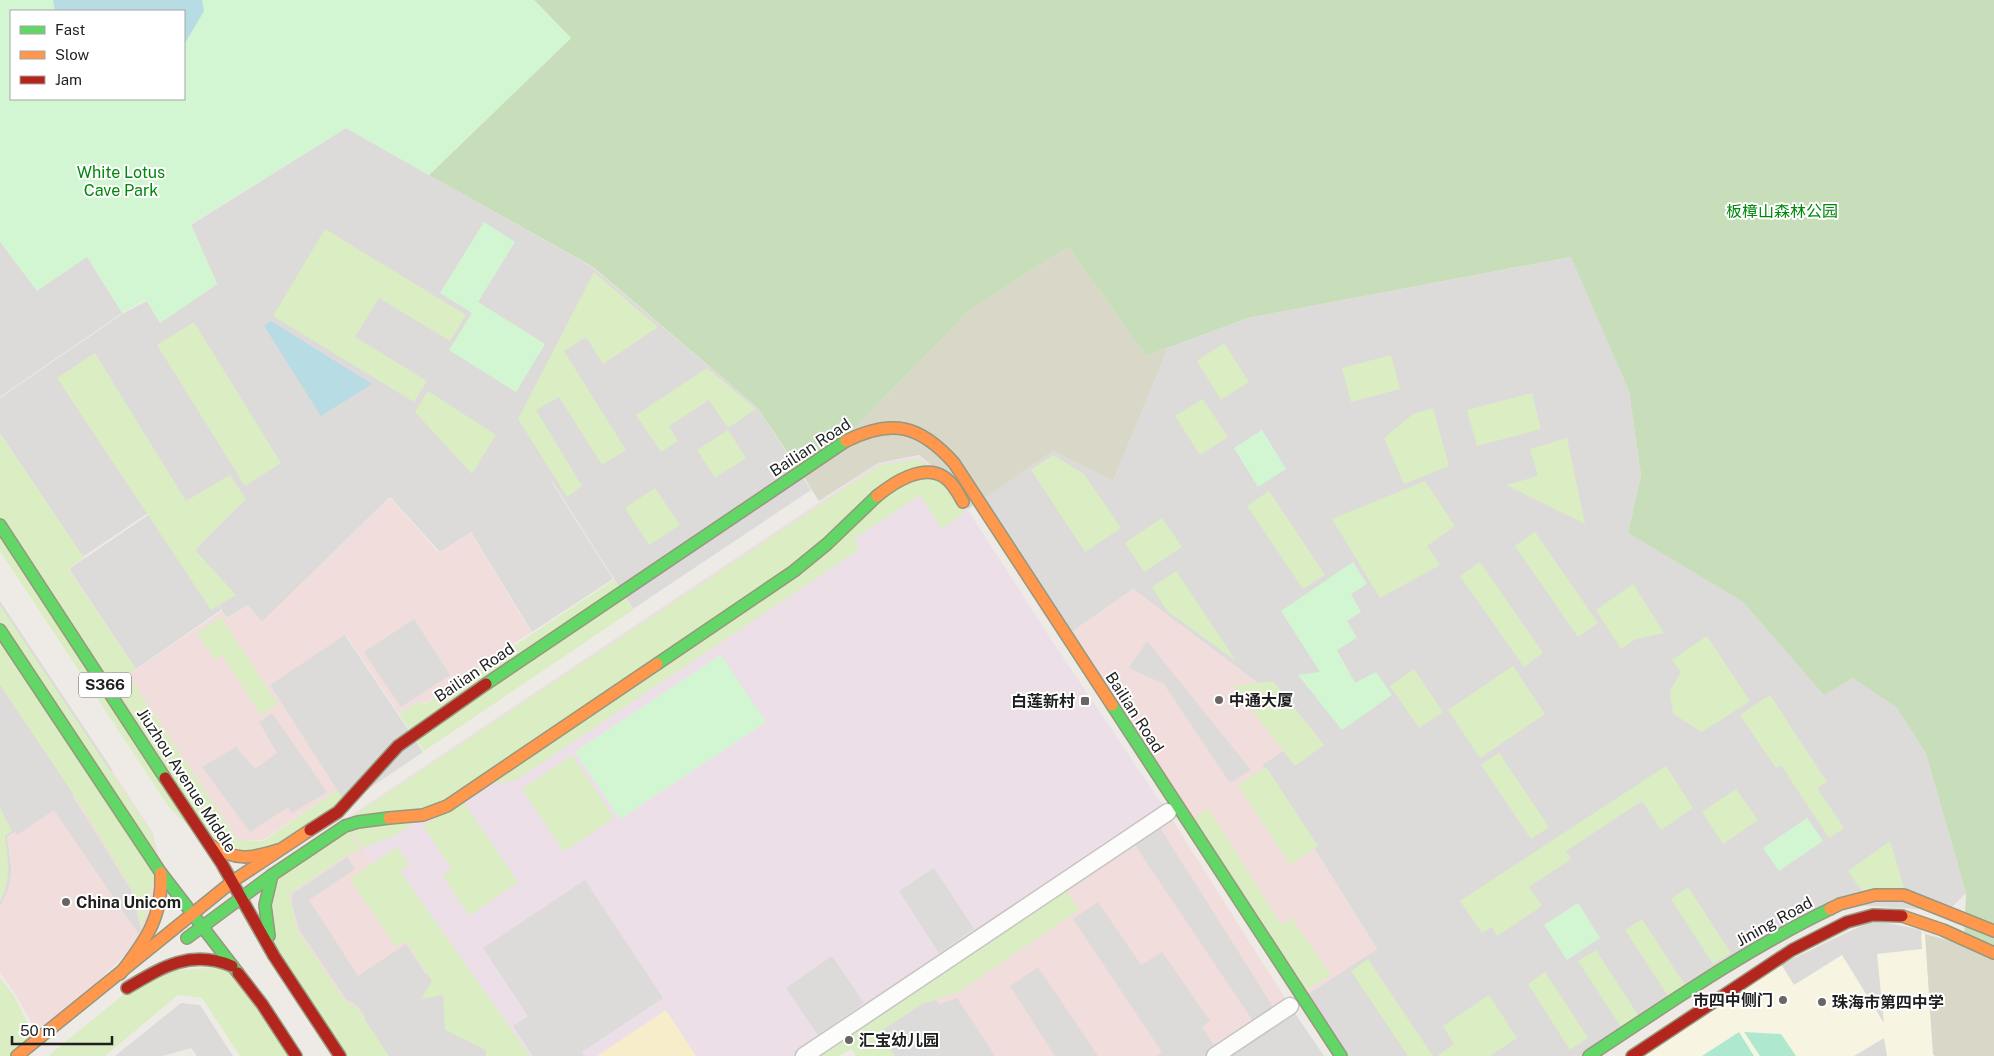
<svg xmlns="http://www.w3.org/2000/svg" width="1994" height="1056" font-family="'Public Sans','Noto Sans SC',sans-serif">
	<rect width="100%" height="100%" fill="#eeebe7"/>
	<g fill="#dddbd9">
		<polygon points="346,128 592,267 757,407 811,490 633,609 552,481 440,552 390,497 262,622 248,605 227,618 154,509 83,557 0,433 0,398 122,314 147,301 160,323 217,284 191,225"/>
		<polygon points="1572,257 1629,391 1641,475 1628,533 1743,602 1824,694 1853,677 1897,708 1926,754 1966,893 1948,911 1840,904 1588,1056 1342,1056 1303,997 1377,949 1262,765 1297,741 1263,687 1133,589 1066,636 979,501 1053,451 1113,481 1168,348 1248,318"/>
		<polygon points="154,511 221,610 136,669 69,569"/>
		<polygon points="0,601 113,771 7,837 12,872 8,891 0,907"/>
		<polygon points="440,964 502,1056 333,1056 326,1045"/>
		<polygon points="923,979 972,1056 877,1056 856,1024"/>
		<polygon points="1290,1006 1324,1056 1215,1056"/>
	</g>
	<g fill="#f1dddb">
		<polygon points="390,498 439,553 471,533 531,632 427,702 417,702 399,714 346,635 270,685 337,790 263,840 238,840 128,675 222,611 227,619 248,605 262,622"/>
		<polygon points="1133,589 1263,687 1297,741 1262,765 1377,949 1303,997 1066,636"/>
		<polygon points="113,772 153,833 159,861 154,927 40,1037 14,992 0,973 0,908 8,891 12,871 7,837"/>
		<polygon points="1168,813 1290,1006 1214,1056 973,1056 923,979"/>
		<polygon points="344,820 440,964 325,1045 266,925"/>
	</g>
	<polygon fill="#ecdfe7" points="919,456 948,479 1054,644 1168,813 809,1056 502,1056 344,820 878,463"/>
	<polygon fill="#f7f5e2" points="1925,934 1933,1054 1934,1056 1633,1056 1792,950"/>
	<g fill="#d8d7c8">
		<polygon points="1068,247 1146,356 1168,348 1113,481 1053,451 968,509 948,479 919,455 878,463 819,501 805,479 971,309"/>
		<polygon points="1925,934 1994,953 1994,1056 1935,1056 1933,1054"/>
	</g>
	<g fill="#dbedc3">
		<polygon points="325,229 466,315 450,341 379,298 355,337 427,381 414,402 273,316"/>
		<polygon points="594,272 658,327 603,364 586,337 564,351 626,450 602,465 559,397 536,410 582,486 567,497 518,419"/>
		<polygon points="194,322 281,463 245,486 157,345"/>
		<polygon points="1224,343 1249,382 1221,400 1197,361"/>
		<polygon points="95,353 186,501 230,475 246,499 195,550 236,595 211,610 57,378"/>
		<polygon points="1391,355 1400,389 1351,402 1342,368"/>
		<polygon points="707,368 756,409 728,428 709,400 669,426 678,441 661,452 636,415"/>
		<polygon points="428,391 496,435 472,474 415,412"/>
		<polygon points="1532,393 1541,429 1477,446 1467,410"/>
		<polygon points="1203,399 1228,437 1200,455 1175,416"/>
		<polygon points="1433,408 1449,466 1404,484 1384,438 1413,414"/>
		<polygon points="728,430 746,458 715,478 697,450"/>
		<polygon points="0,433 84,558 68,569 136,669 128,675 238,840 263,841 337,790 346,804 258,856 194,832 169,807 0,551"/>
		<polygon points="1567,438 1585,524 1506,485 1538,476 1530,449"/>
		<polygon points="1053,455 1084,474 1121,528 1085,552 1031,470"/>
		<polygon points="919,459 946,482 965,512 942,529 920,495 854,539 860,549 516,780 468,787 394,836 363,848 345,821 879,465"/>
		<polygon points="1425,481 1455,526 1427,546 1440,565 1380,598 1332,519"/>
		<polygon points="655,488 680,525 649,545 625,508"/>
		<polygon points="1269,491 1325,575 1303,589 1247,506"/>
		<polygon points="1162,518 1182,547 1144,572 1125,543"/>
		<polygon points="1535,532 1598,623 1578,637 1515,546"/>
		<polygon points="1480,562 1543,653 1524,667 1460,576"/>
		<polygon points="1176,571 1236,661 1167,611 1152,587"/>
		<polygon points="614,580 633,610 424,751 399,714 417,702 427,703"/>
		<polygon points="1633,584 1664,633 1636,639 1621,649 1596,610"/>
		<polygon points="0,605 152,834 158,862 142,929 132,890 84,810 0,685"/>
		<polygon points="221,617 278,704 261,715 222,655 215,660 197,633"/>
		<polygon points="1707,636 1750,701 1702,732 1673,714 1670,691 1681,672 1672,660"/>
		<polygon points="1513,666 1545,714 1480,758 1448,710"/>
		<polygon points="1414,669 1443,712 1419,728 1390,686"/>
		<polygon points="1273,681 1324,745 1295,766 1233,686"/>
		<polygon points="1770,695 1827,782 1817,788 1844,828 1829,838 1781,765 1776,768 1740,715"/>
		<polygon points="1499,753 1549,827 1531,839 1481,765"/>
		<polygon points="572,755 614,818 564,852 522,789"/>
		<polygon points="1666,766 1693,808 1661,830 1642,801 1566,851 1571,859 1529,887 1542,906 1497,936 1492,927 1482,933 1460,901"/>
		<polygon points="1266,767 1318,846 1290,865 1238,785"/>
		<polygon points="1736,789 1758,820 1723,844 1702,812"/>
		<polygon points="462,800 518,882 469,916 443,876 452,869 423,826"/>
		<path d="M0,808l12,23 -7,5c3,24 7,44 -5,66z"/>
		<polygon points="1208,808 1282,925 1292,918 1331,975 1303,992 1191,820"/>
		<polygon points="344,822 361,849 347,855 289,894 297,930 345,1001 358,1009 389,1056 334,1056 272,944 274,875"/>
		<polygon points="1890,841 1905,891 1864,894 1848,871"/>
		<polygon points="397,847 409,865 400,871 530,1056 486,1056 486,1050 445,1030 443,995 421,999 432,981 406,941 396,947 350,879"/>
		<polygon points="1060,881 1079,910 957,993 922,1004 880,1032 895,1056 856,1056 851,1049 839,1056 796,1056"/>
		<polygon points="1688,887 1731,953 1713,964 1671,899"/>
		<polygon points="1642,919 1685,985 1668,996 1625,930"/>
		<polygon points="1596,950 1638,1015 1621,1027 1578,961"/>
		<polygon points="1368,959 1433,1056 1408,1056 1351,971"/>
		<polygon points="224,967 296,1056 240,1056 202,998 178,995 105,1056 48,1056 128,991 163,971"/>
		<polygon points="1545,972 1588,1038 1570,1050 1528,984"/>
		<polygon points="0,978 13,994 35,1037 11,1056 0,1056"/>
		<polygon points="1489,995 1517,1038 1490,1056 1437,1056 1454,1044 1443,1026"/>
	</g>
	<polygon fill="#c8deba" points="534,0 1994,0 1994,953 1964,939 1966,893 1926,754 1897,708 1853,678 1824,695 1743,602 1628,533 1641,475 1629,391 1571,257 1248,318 1146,356 1068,247 971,309 805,479 757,407 593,267 429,175 571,38"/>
	<polygon fill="#f7edca" points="666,1010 696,1056 597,1056"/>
	<g fill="#d3f6d2" fill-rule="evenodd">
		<path d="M0,0h534l37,38 -142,137 -83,-47 -155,96 26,60 -57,39 -14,-23 -24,13 -35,-56 -50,34 -37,-49zM11,11h173v88h-173z"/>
		<polygon points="484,222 515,242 478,302 545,344 516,392 449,350 472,313 440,293"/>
		<polygon points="1262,430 1286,469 1258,487 1234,448"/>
		<polygon points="1353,562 1367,584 1351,594 1361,612 1347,621 1357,638 1337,650 1355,683 1376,672 1392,695 1342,730 1298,675 1320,672 1281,611"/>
		<polygon points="721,655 766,722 620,819 575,752"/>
		<polygon points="1807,818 1823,841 1779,871 1763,848"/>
		<polygon points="1578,903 1600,938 1567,960 1544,925"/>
	</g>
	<g fill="#aee9cf">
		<polygon points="1739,1032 1754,1056 1702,1056"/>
		<polygon points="1744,1032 1781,1034 1796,1056 1760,1056"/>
	</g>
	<g fill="#dcdbd9">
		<polygon points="0,242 37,291 87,257 122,313 0,397"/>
		<polygon points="1546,274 1558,318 1582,363 1605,453 1574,462 1562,380 1518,281"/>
		<polygon points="1326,325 1338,369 1312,376 1321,408 1349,400 1360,440 1326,451 1298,407 1272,425 1253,394 1293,368 1272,335"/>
		<polygon points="656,331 700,369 638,411 607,365"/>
		<polygon points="1510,340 1524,388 1443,410 1429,362"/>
		<polygon points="709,401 726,427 688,453 671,427"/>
		<polygon points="1380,438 1388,458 1304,494 1291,477"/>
		<polygon points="443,447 498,509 441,547 429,532 455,508 420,468"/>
		<polygon points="1185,460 1199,482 1159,508 1145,486"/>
		<polygon points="551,481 613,579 532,632 471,532"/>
		<polygon points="1630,500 1625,535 1701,581 1658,610 1639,578 1589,528 1586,512"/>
		<polygon points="1222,532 1279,615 1257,630 1200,547"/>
		<polygon points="414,619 450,675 401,707 364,652"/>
		<polygon points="1460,633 1490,675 1466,692 1437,650"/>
		<polygon points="345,635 423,752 346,804 270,685"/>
		<polygon points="1147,641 1251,770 1230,783 1164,684 1129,668"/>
		<polygon points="0,687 82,811 131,890 141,930 138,933 54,810 17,835 4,812 30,796 39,766 22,760 7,735 11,716 0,713"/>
		<polygon points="1586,694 1609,728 1590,733 1593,755 1561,778 1530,732"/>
		<polygon points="272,713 327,792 292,813 288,807 250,832 202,767 236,747 255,769 277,753 259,722"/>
		<polygon points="1367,762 1453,894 1426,912 1340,780"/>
		<polygon points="1448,783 1498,857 1480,869 1430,795"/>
		<polygon points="1159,826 1275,1010 1255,1024 1133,842"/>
		<polygon points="1669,832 1697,875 1603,937 1575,894"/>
		<polygon points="347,857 355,869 309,900 358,976 406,944 430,981 419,999 419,1020 382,1044 358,1006 346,999 299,929 292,904 292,894"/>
		<polygon points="934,868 974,929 939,953 899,891"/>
		<polygon points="585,880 663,998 582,1052 584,1056 533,1056 513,1026 528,1016 483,948"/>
		<polygon points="1098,902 1141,965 1162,952 1210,1021 1202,1027 1217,1050 1207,1056 1157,1056 1162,1052 1073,919"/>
		<polygon points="1874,920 1921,930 1922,949 1877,954 1884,1023 1842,955 1794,985 1781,964"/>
		<polygon points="1507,946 1526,949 1538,969 1497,996 1478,966"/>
		<polygon points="832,956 864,1003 818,1035 786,988"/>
		<polygon points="1038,967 1098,1056 1055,1056 1010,986"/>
		<polygon points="957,998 995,1056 954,1056 924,1010"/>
		<polygon points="181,1003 200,1005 233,1056 197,1056 191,1048 163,1056 115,1056"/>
		<polygon points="1290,1012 1320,1056 1269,1056 1255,1035"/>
		<polygon points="1884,1038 1887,1056 1854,1056"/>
	</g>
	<g fill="#b7dce4">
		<polygon points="53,0 202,0 204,11 184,45 184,11 55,11"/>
		<polygon points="271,321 372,384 321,416 264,326"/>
	</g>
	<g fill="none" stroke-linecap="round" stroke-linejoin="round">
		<g stroke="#c6c5c3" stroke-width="19">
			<g id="street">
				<polyline points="804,1056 1168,812"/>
				<polyline points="1215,1056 1290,1006"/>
			</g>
		</g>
		<g stroke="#97977e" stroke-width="14">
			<g id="fast">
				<polyline points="0,525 165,778"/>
				<polyline points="0,630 161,873 238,973"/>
				<polyline points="657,664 794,571 827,544 877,496"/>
				<polyline points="486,684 846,441"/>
				<polyline points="1112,705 1341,1056"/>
				<polyline points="269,936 265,905 272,875"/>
				<polyline points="187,938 272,875 345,826 358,822 389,818"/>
				<path d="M1589,1056c79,-52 156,-106 241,-147"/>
			</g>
		</g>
		<g stroke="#97977e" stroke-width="14">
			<g id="slow">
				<path d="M846,441c46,-23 74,-16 108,22l158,242"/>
				<path d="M877,496c16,-13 46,-33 67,-19 9,6 14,16 19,25"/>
				<polyline points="389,818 423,815 447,806 657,664"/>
				<path d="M210,845c26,16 40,14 68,5"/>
				<polyline points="1830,909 1840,904 1875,895 1904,895 1994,931"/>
				<polyline points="1902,916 1943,930 1994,953"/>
				<path d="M120,974c26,-34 43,-57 41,-101"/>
				<polyline points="17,1056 233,881 310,830"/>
			</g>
		</g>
		<g stroke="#97977e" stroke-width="14">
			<g id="jam">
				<polyline points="165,778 222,864 274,956 340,1056"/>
				<polyline points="310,830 338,812 398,746 486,684"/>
				<polyline points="238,973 262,1004 296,1056"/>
				<path d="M127,988c35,-21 64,-39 105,-22"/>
				<polyline points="1632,1056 1792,950 1847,922 1873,915 1902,916"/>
			</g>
		</g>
		<use href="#street" stroke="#fcfcfb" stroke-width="16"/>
		<use href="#fast" stroke="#63d668" stroke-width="11"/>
		<use href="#slow" stroke="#ff974d" stroke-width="11"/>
		<use href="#jam" stroke="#b3261e" stroke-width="11"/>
	</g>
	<g fill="#676665" stroke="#fff" stroke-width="2">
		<circle cx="1219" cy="700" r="5"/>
		<rect x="1080" y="696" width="10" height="10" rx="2.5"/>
		<circle cx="66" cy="902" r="5"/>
		<circle cx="1783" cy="1000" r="5"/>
		<circle cx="1822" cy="1002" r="5"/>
		<circle cx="849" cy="1040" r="5"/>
	</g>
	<g text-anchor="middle" stroke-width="4" stroke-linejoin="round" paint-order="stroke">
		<rect fill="#fff" stroke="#626262" stroke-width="1" x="79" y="672.5" width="52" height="25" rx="4"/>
		<g font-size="15" font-weight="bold" fill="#1f1f1f">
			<text x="105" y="690">S366</text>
		</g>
		<g font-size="16" fill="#01880a" stroke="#fff">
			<text x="121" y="178">White Lotus<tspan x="121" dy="18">Cave Park</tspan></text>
			<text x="1782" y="217">板樟山森林公园</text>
		</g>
		<g font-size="16" fill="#1f1f1f" stroke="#fff">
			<text transform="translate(810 447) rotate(-33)" y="6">Bailian Road</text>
			<text transform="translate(474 672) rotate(-34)" y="6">Bailian Road</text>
			<text transform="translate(1135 712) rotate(57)" y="6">Bailian Road</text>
			<text transform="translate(187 780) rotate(57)" y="6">Jiuzhou Avenue Middle</text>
			<text transform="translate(1774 921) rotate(-29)" y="6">Jining Road</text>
		</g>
		<g font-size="16" font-weight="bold" fill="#1f1f1f" stroke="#fff" text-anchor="start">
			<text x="1229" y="706">中通大厦</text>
			<text x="1075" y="707" text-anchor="end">白莲新村</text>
			<text x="76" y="908">China Unicom</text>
			<text x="1773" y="1006" text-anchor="end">市四中侧门</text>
			<text x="1832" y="1008">珠海市第四中学</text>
			<text x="859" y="1046">汇宝幼儿园</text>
		</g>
	</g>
	<rect x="10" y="10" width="175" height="90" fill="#ffffff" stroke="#a5a5a5"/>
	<rect x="20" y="26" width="25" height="8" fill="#63d668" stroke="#a5a5a5"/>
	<text x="55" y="35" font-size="15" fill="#1f1f1f">Fast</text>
	<rect x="20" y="51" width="25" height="8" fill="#ff974d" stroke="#a5a5a5"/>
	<text x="55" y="60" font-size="15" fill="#1f1f1f">Slow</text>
	<rect x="20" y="76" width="25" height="8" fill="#b3261e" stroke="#a5a5a5"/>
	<text x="55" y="85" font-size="15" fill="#1f1f1f">Jam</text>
	<path d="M12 1036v8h100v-8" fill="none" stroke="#1f1f1f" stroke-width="2.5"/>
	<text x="20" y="1036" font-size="15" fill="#1f1f1f" stroke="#ffffff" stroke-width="4" paint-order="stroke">50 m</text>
</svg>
